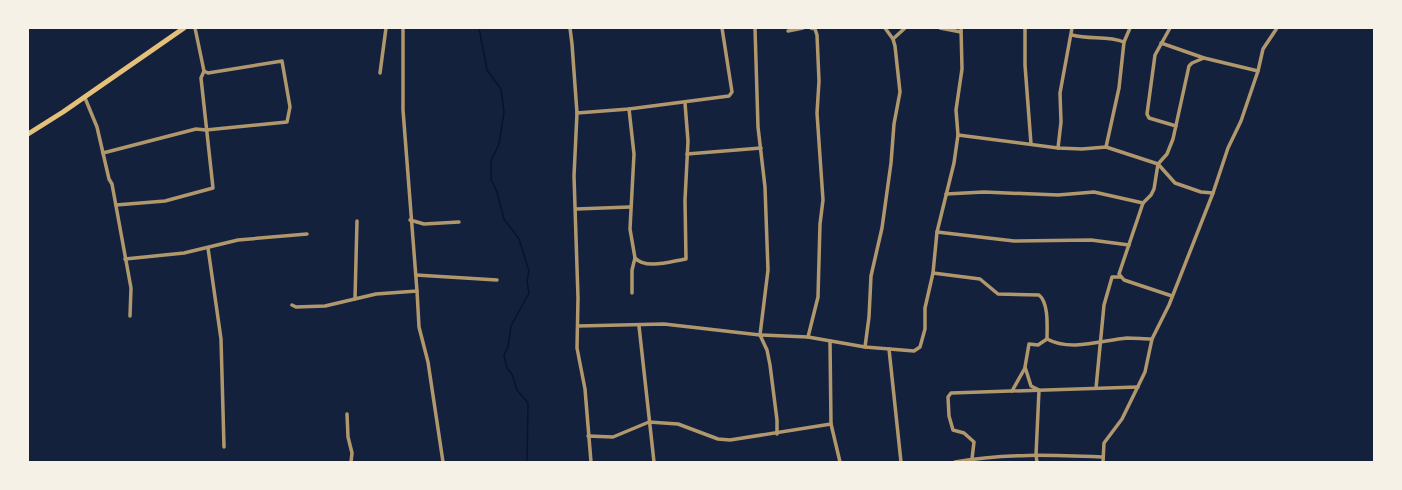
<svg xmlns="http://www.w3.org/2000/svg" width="1402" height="490" font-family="'Alegreya Sans',sans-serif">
	<rect width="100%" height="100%" fill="#14213d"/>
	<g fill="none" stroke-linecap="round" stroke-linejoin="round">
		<polyline stroke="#0b132b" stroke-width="1.5" points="479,28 487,70 501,89 504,112 499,144 491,161 491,179 497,192 504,219 519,239 529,271 527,281 529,293 511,326 508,347 504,355 507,368 512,374 517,390 528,403 527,462"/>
		<g stroke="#b1986c" stroke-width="3.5">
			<polyline points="570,28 572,44 577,113 574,176 578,298 577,348 585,389 591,462"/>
			<polyline points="755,28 758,127 765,187 768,270 760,335 767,350 770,365 777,420 777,434"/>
			<polyline points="940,28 961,32"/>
			<polyline points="1025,28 1025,65 1031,144"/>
			<polyline points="1170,28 1155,55 1147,114 1149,118 1176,126"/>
			<polyline points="788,31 803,28"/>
			<path d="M1072,35c18,5 35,0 52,7"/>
			<polyline points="893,39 905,28"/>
			<polyline points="1161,43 1204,58 1258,71"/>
			<polyline points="380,73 386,28"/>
			<polyline points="85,98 97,127 109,179 112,184 131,288 130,316"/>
			<path d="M629,109l5,45 -4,75 5,29c11,12 37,3 51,1l-1,-59 3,-59 -3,-38"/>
			<polyline points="577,113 629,109 729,96 732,92 722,28"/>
			<polyline points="958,135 1058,148 1082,149 1106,147 1158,164 1175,183 1201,192 1213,193"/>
			<polyline points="1106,147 1119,88 1124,42 1130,28"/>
			<polyline points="1058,148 1061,122 1060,93 1072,28"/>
			<polyline points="103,153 196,129 206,130 287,122 290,107 282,61 208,73 204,71 195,28"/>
			<polyline points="687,154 761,148"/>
			<polyline points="946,194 984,192 1058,195 1094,192 1143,203"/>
			<polyline points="116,205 165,201 213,188 201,78 204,71"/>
			<polyline points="576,209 630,207"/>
			<polyline points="410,220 424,224 459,222"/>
			<polyline points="937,232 1014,241 1091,240 1129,245"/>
			<polyline points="208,248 221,339 224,447"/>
			<polyline points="125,259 184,253 238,240 307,234"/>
			<path d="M933,273l47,6 18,15 41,1c10,8 8,32 8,44 24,13 56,1 80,-1 9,0 17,1 25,1"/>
			<polyline points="416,275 497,280"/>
			<polyline points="417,291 419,327 428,362 443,462"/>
			<polyline points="632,293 632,270 635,258"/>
			<polyline points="1172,296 1124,280 1119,274 1143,203 1151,195 1154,189 1158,164 1167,154 1173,139 1189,66 1192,63 1204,58"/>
			<polyline points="355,299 357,221"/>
			<polyline points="292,305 296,307 325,306 376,294 417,291 403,110 403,28"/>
			<polyline points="578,326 664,324 760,335 808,337 865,347 914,351 920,347 925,329 925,308 933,273 937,232 954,163 958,135 956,110 962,69 961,28"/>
			<polyline points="639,326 654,462"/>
			<polyline points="808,337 818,297 820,224 823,200 817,113 819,81 817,35 815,29 811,28"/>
			<polyline points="830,341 831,424 840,462"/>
			<polyline points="865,347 869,317 871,276 882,228 891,163 894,124 900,92 895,46 893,39 885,28"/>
			<polyline points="889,349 901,462"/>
			<polyline points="1096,388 1104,305 1112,277 1121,277"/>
			<polyline points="1012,391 1025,368"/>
			<polyline points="347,414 348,437 352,453 351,462"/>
			<polyline points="588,436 613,437 649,422 678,424 718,439 730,440 831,424"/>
			<polyline points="972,459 974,442 964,433 953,430 949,416 948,397 951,393 1138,387"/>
			<path d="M955,462c49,-9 98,-7 148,-5"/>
			<polyline points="1037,462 1036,455 1039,390 1031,386 1025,367 1029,344 1038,345 1047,339"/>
			<polyline points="1103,462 1104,443 1122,419 1145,372 1152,339 1169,305 1213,193 1228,148 1241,121 1258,71 1263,49 1277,28"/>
		</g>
		<polyline stroke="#e5c07b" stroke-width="5" points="28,134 63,112 184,28"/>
	</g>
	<rect width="1402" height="490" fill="none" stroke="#f6f1e7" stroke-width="58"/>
</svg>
